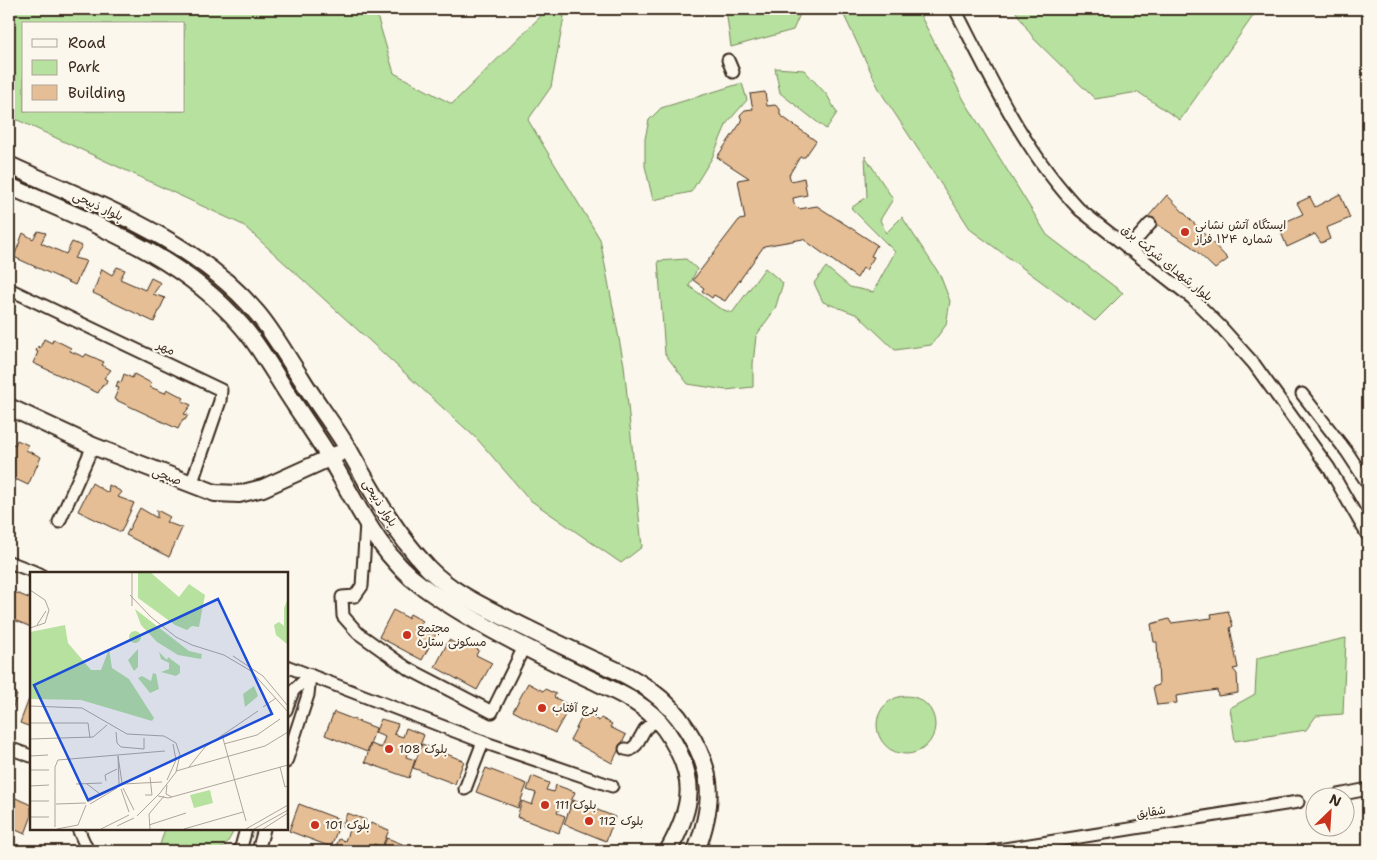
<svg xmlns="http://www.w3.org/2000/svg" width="1377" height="860" font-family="'Shantell Sans','Playpen Sans Arabic',sans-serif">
	<rect width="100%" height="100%" fill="#fbf7ec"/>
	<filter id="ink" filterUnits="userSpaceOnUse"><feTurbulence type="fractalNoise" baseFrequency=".02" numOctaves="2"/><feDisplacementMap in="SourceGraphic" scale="10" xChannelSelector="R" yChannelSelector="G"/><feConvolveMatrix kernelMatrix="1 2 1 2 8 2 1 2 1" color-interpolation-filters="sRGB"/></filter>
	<g filter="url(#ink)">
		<g fill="#b6e19e" stroke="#78865e" fill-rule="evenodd">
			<path d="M9,9h366l19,64 58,31 96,-95h14l2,8 -13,70 -23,33 72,119 24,126 18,182 -21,16 -91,-63 -52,-60 -235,-215 -234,-109zM24,24h160v87h-160z"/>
			<polygon points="726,9 800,9 800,14 793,30 731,47"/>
			<polygon points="841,9 917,9 964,100 1047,235 1123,293 1095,321 971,230 880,91"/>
			<polygon points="1014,9 1258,9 1180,120 1138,92 1095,99 1034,39"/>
			<polygon points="775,68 804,70 827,95 837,113 826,129 780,93"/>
			<polygon points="742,83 747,100 727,123 712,158 691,192 653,200 645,166 645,139 649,120 661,108"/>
			<polygon points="865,156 893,199 880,220 886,233 902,217 940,275 950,301 946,325 931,345 895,350 858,315 823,302 814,283 826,267 850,287 873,292 895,252 851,208 867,197"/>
			<polygon points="686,259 697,269 689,286 719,308 732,313 765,268 783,283 775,309 756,336 753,364 753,387 726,390 688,384 665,354 658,261"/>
			<polygon points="1346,638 1343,714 1316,716 1306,730 1235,741 1230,708 1255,694 1257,658"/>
			<circle cx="906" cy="725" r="29"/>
			<path d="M165,829h69c-3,8 -8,18 -16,22 -7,3 -50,0 -60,0z"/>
		</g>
		<g fill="#e5be95" stroke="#3b2a1e">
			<polygon points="765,92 767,106 775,105 780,109 780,115 816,141 805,157 800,157 789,175 791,181 804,178 807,195 793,198 794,204 799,209 817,206 877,245 871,256 874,257 866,270 863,268 857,278 803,239 764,246 725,301 714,295 712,298 702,291 704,288 693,280 739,220 745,219 738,180 749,178 717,157 742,121 740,115 745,110 753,109 750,94"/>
			<polygon points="1340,194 1350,218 1326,228 1330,239 1321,243 1315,234 1287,247 1278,225 1303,214 1297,203 1310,197 1315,207"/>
			<polygon points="1167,195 1228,259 1215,269 1191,246 1147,218"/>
			<polygon points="38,231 46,233 41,243 66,254 72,242 82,246 74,258 86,261 75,285 14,257 23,233 33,239"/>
			<polygon points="117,267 125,270 120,279 145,290 151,278 161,283 153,294 165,298 154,322 93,293 102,269 112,275"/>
			<polygon points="44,339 52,343 53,339 71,348 70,351 84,357 86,354 104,362 102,365 111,370 104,378 107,380 105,385 103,384 98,393 33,363 38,352 36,351 38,346 40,348"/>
			<polygon points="124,374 132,378 134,374 151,383 150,387 165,393 167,389 184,398 182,401 191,405 184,414 188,415 185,420 183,419 178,429 114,399 119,388 116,387 118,381 121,383"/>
			<polygon points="17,440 28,445 26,450 41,457 28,485 9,476 9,442 15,445"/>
			<polygon points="92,483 108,493 109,485 122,492 118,497 134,503 121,532 78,511"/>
			<polygon points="140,508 157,518 157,510 170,517 166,522 182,528 169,557 126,535"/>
			<polygon points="9,590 31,599 31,627 9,618"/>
			<polygon points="393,610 408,618 410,614 423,621 420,625 436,634 422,660 379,637"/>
			<polygon points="1228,611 1233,626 1230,628 1238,668 1233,669 1237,674 1238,693 1218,696 1217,690 1176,696 1177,703 1157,705 1153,687 1159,685 1157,642 1154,642 1151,624 1169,619 1171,623 1212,618 1211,614"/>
			<polygon points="449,640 464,648 466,644 479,650 476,655 492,663 477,690 435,667"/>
			<polygon points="528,683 543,691 545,689 556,694 554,697 570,706 555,733 513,711"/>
			<polygon points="9,691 17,695 9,718"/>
			<polygon points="29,699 31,700 31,727 20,723"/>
			<polygon points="334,712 376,728 367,752 325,735"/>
			<polygon points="584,713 599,721 601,718 612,724 610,727 626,735 612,763 570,740"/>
			<polygon points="381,719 398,724 394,734 403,737 406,728 424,735 418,751 409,747 406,757 415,760 409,778 365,762 371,744 381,748 385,737 375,733"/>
			<polygon points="1368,726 1368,741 1364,736"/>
			<polygon points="422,744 464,761 455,784 413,768"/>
			<polygon points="486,768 527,784 518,808 476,792"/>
			<polygon points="532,776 549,783 546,790 554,792 556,785 575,792 568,809 560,806 557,813 565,816 559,833 517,817 522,801 532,805 536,793 527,790"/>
			<polygon points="9,795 31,805 31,818 25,834 9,827"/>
			<polygon points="573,800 615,817 606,841 564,824"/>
			<polygon points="299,804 341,820 331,847 289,831"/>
			<polygon points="347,813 366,820 363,827 368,829 371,823 389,830 382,847 374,844 372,851 334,851 339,839 345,841 349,830 342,827"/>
			<polygon points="387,838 420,851 381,851"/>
		</g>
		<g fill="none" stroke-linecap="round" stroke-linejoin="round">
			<g stroke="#3b2a1e" stroke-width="15">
				<g id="street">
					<path d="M955,9c36,70 70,144 125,201l112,88 29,29 33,37 75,104 39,68"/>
					<polyline points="728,60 733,72"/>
					<polyline points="1128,249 1150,224"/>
					<polyline points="9,289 221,390 220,401 191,485"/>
					<polyline points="1302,394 1347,452 1368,484"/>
					<polyline points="59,522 93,446"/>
					<polyline points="366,523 362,586 355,596 342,597 343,616 358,633 407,668 492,712 524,647"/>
					<polyline points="9,562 40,574"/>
					<polyline points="286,666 483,742 612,786"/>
					<polyline points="286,710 293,691 310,675"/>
					<polyline points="9,748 31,756"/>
					<polyline points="625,749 630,750 636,745 645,729 656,720"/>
					<polyline points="286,762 308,695 310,675"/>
					<polyline points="465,789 483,742"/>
					<polyline points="1338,795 1368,789"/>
					<polyline points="78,829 88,851"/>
					<polyline points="240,851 246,829"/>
					<polyline points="258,851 264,829"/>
					<polyline points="992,851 1298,802"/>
				</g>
			</g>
			<g stroke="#3b2a1e" stroke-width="20">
				<g id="secondary">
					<path d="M9,165c87,40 185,73 248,148 17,20 29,43 44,65 15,25 34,48 49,74 23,41 45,81 78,116 20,21 48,35 74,48 29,15 59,29 89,43 20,9 42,18 60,32 14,10 26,23 35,37 29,44 28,75 10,123"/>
					<path d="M9,186c82,37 172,69 232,139 17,19 29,41 43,63 15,24 32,47 47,72 26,44 48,95 91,126 33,24 69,44 105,62 21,11 42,21 63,31 27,13 57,25 75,50 32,46 30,75 3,122"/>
					<polyline points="9,407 93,446 215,493 239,494 263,488 338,454"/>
				</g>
			</g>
			<use href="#street" stroke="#fbf7ec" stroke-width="11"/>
			<use href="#secondary" stroke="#fbf7ec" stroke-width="16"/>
		</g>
	</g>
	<g fill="#c8321e" stroke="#fbf7ec" stroke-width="2">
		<circle cx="1185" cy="232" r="5"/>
		<circle cx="407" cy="635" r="5"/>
		<circle cx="542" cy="708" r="5"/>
		<circle cx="389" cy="749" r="5"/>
		<circle cx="545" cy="805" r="5"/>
		<circle cx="589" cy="821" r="5"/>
		<circle cx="315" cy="825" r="5"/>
	</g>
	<g text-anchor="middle" stroke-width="4.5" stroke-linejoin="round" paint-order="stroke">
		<g font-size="12" fill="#3b2a1e" stroke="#fbf7ec">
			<text transform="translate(98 206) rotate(25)" y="4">بلوار ذبیحی</text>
			<text transform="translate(1167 263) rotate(39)" y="4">بلوار شهدای شرکت برق</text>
			<text transform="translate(166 348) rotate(25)" y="4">مهر</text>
			<text transform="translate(167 476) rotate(22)" y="4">صبحی</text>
			<text transform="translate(380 503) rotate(58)" y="4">بلوار ذبیحی</text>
			<text transform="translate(1151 812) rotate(-9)" y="4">شقایق</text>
		</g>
		<g font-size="12" fill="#3b2a1e" stroke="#fbf7ec" text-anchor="start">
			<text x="1195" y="229">ایستگاه آتش نشانی<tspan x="1195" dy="14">شماره ۱۲۴ فراز</tspan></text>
			<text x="417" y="632">مجتمع<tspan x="417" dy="14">مسکونی ستاره</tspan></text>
			<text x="552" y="712">برج آفتاب</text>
			<text x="399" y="753">بلوک 108</text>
			<text x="555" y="809">بلوک 111</text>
			<text x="599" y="825">بلوک 112</text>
			<text x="325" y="829">بلوک 101</text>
		</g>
	</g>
	<g transform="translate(30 572)">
		<rect width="258" height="258" fill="#fbf7ec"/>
		<path d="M108,0h12l29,25 10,-13 16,11 -6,32 -7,-1 -5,4 -12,-5 -37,-27zM257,29l1,43h-1l-11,-9 -2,-10 5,-3 5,4v-18zM105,37l54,42 13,3 -1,5 -23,-4 -21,-13 -16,-17zM35,53l3,18 23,27h10l8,-21 3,19 17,11 25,39 -2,3 -71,-21 -51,-1v-67zM99 65a6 6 0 1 1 12 0a6 6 0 1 1-12 0ZM108,77v18l-4,4 -6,-11zM129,80l8,8 1,-3 12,9v7l-4,3 -15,-4 8,-3v-6l-8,-4zM123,101l3,1 3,15 -9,4 -12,-15 4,-2 9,5zM224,114l4,10 -13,11 -2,-13zM180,218l3,13 -19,5 -4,-13z" fill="#b6e19e"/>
		<path fill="none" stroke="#aea59a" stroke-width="1" d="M0,18l15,10 4,10 -4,13 -15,5M100,23l21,22 25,20 16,8 32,10 27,16 37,41M102,34v-34M7,53l9,-14M203,84l30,20 25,30M0,134l52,2 45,26 37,2 12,7 4,12 -4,17 -16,21 -23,23M233,135l13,-9M0,151h58l2,15M86,160l1,11 4,4 23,2v-11M192,163l24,86M0,167l63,-2 14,-12M194,172l33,-9 23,-16M0,184l18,-1M88,184l1,28M88,184l4,27M159,195l16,-20 53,-36M250,195l5,20 3,-1M0,198h19M146,199l89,-25 23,-14M137,208l9,-20 -3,-16M76,209l-1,-6 12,-6M46,212l26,-1M57,212l13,10M93,212l39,-2M137,213l-1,9 6,3M0,214l19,-1M93,216l11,22M91,217l8,23M115,223h7l-2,-18M128,224l10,2 120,-33M0,229h19M58,230l30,-16M26,232l30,-1M60,232l27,-16M0,245h19M119,253l37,-12M87,254l17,-8M25,255v-60l3,-7 107,-9M27,257l21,-4 8,-20M71,257l28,-14M120,257l-1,-15 15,-18M154,257l59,-17M216,257l42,-24M224,257l34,-19M233,257l25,-16"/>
		<path fill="#1d4ed8" fill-opacity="0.15" stroke="#1d4ed8" stroke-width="2.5" d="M188,27l54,115 -184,86 -54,-115z"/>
		<rect width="258" height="258" fill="none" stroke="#3b2a1e" stroke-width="2.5"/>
	</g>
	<rect width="1377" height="860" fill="none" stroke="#fbf7ec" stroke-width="30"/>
	<rect x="15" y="15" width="1347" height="830" fill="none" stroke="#3b2a1e" stroke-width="2" filter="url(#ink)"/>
	<rect x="22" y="22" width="162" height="90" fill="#fbf7ec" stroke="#aea59a"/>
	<rect x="32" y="39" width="25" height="8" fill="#fbf7ec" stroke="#aea59a"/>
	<text x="68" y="48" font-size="15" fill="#3b2a1e">Road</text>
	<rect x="32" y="60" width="25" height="15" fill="#b6e19e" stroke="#aea59a"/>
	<text x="68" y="72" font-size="15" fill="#3b2a1e">Park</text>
	<rect x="32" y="85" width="25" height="15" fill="#e5be95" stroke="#aea59a"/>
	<text x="68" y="98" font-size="15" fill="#3b2a1e">Building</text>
	<g transform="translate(1330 812) rotate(25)"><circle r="24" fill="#fbf7ec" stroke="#aea59a"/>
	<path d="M0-4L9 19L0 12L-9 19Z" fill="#c8321e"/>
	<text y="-8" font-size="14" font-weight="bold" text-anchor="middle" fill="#3b2a1e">N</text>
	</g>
</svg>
